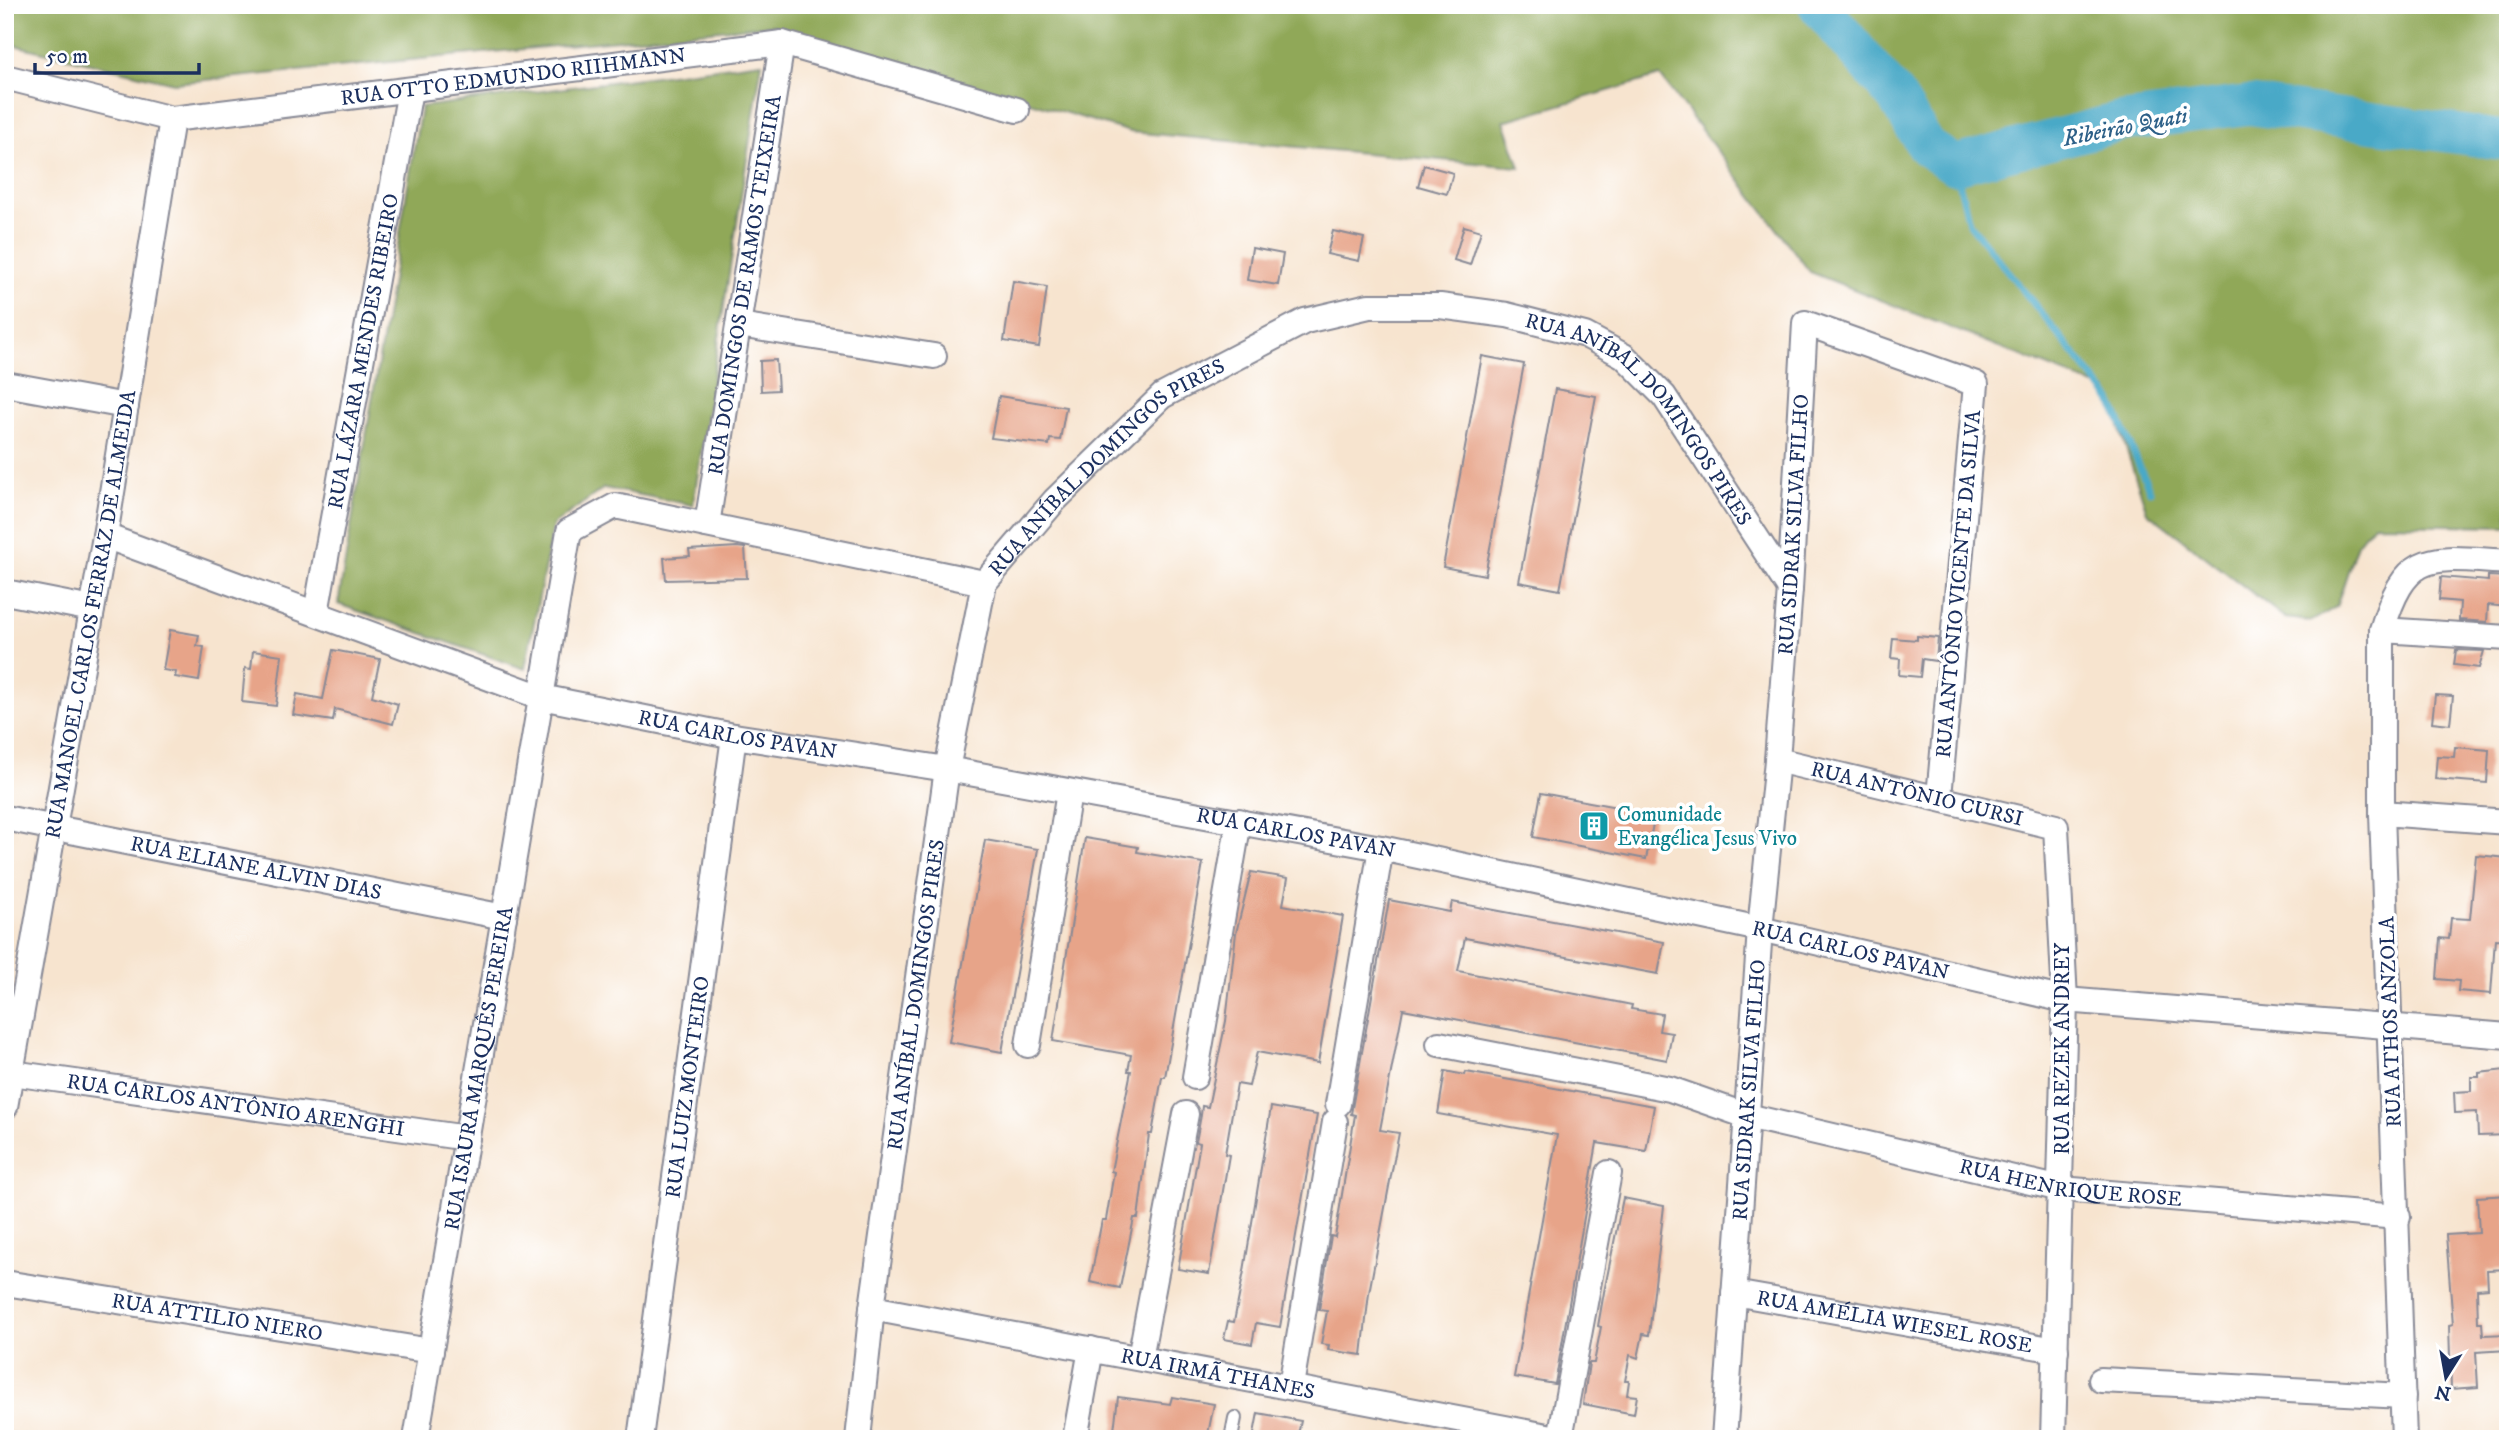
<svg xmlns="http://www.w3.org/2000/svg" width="2513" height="1444" font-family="'IM FELL DW Pica',serif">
	<rect width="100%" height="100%" fill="#fff"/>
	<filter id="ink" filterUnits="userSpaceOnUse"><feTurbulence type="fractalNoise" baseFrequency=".0143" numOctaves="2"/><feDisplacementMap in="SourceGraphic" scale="14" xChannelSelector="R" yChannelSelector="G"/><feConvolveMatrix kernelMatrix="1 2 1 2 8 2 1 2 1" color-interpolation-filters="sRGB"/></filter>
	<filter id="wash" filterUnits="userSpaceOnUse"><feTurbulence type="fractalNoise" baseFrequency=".00686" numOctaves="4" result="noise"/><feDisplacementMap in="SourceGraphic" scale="28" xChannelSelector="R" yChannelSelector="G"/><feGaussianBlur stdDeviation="1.57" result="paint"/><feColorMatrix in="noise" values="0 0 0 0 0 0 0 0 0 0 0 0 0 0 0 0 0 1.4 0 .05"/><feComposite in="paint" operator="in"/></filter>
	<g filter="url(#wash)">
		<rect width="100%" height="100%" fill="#f7e4cf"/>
		<g fill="#90a859" stroke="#566c5c" stroke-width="2">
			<polygon points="5,5 2508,5 2508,526 2373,524 2357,544 2336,607 2312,621 2285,618 2147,512 2107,390 1810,272 1660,76 1504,121 1520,167 1130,132 772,25 174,83 5,43"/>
			<polygon points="762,62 693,505 604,488 553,525 525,669 338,604 421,107"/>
		</g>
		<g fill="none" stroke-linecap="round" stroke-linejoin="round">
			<polyline stroke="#48a9c7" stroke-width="7" points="1955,165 1969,223 2111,400 2150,491"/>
			<polyline stroke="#48a9c7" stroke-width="40" points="1818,5 1896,97 1927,147 1955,165 2120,122 2248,105 2508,141"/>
		</g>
		<g id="blocks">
			<g fill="#e7a489">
				<polygon points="1424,165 1453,173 1447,194 1418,186"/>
				<polygon points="1464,226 1481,231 1470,265 1454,260"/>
				<polygon points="1333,231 1364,238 1359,261 1327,254"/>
				<polygon points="1252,248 1283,254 1278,285 1247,280"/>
				<polygon points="1013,281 1047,287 1039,347 1004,341"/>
				<polygon points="1482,356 1524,364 1485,575 1443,567"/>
				<polygon points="776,360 778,390 761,391 760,361"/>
				<polygon points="1555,389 1596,396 1560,590 1519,582"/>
				<polygon points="999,396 1066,407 1060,440 1050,439 1049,445 991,438"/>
				<polygon points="737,547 745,548 747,578 666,580 664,558 690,556 689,550"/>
				<polygon points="2488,576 2508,577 2508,607 2488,605 2487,622 2459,620 2460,602 2439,600 2441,577 2488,581"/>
				<polygon points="170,630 199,635 197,646 204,647 199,681 175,677 176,672 163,670"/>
				<polygon points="1917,636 1938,638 1936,661 1922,659 1920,677 1899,675 1900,659 1891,658 1893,638 1917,640"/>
				<polygon points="333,650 380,659 372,696 398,704 393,724 335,709 333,721 293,715 297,694 323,699"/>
				<polygon points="2456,650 2484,651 2479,668 2454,665"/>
				<polygon points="253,651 282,655 276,706 242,702 245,668 251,669"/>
				<polygon points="2435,695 2453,696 2450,724 2432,722"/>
				<polygon points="2455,747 2489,750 2487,783 2435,779 2437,756 2454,757"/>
				<polygon points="1541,793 1655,814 1646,859 1533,837"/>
				<polygon points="1085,838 1138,847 1137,852 1203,863 1165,1077 1162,1077 1152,1134 1149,1134 1138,1218 1134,1218 1120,1288 1090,1282 1102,1220 1106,1220 1114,1172 1111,1171 1131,1071 1128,1071 1131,1055 1053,1041"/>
				<polygon points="985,840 1038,849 1002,1052 949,1042"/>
				<polygon points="2476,855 2508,858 2508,940 2495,939 2491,994 2458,991 2459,981 2437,979 2440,938 2449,939 2451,918 2470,919"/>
				<polygon points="1251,872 1288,878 1283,905 1343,916 1318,1063 1257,1052 1249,1086 1237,1084 1225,1154 1229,1155 1209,1274 1178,1269 1200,1143 1196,1142 1201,1115 1202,1106 1208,1107 1226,1021 1236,933"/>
				<polygon points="1389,900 1450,912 1452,902 1664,942 1658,974 1465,938 1458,971 1632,1005 1631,1009 1662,1014 1659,1031 1672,1033 1667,1060 1403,1009 1380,1130 1399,1133 1369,1293 1362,1355 1328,1350 1329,1345 1321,1344 1327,1311 1319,1310 1331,1236 1335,1237 1355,1115 1351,1114"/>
				<polygon points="2505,1070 2508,1135 2478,1136 2477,1112 2455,1113 2454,1092 2471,1091 2471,1077 2479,1077 2479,1073"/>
				<polygon points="1445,1071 1465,1075 1466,1072 1654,1106 1646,1151 1597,1143 1555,1384 1514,1377 1557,1135 1438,1114"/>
				<polygon points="1271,1107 1317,1115 1280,1327 1256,1323 1252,1344 1224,1339 1228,1321 1234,1322 1244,1271"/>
				<polygon points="2508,1195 2508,1269 2487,1270 2488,1288 2477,1289 2478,1323 2482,1323 2483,1335 2508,1334 2508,1350 2476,1352 2478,1387 2451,1389 2449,1325 2453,1324 2446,1235 2479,1233 2477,1197"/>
				<polygon points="1623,1198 1664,1206 1649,1335 1643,1334 1638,1358 1630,1355 1625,1381 1629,1381 1627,1395 1637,1396 1634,1414 1583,1404 1589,1363 1594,1363 1601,1327 1598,1326 1604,1292"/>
				<polygon points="1118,1397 1170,1404 1172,1397 1214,1404 1207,1439 1113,1439"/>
				<polygon points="1258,1413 1301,1421 1297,1439 1253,1439"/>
			</g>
		</g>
	</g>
	<g filter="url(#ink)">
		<use href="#blocks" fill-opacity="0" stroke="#898a96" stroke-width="2"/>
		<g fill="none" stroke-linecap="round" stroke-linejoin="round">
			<g stroke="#898a96" stroke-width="16">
				<polyline id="lane" points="1231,1439 1235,1418"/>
			</g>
			<g stroke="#898a96" stroke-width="28">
				<g id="street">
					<path id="s1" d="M5,77l167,42 610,-76 235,67"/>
					<polyline points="739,325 934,356"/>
					<polyline points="5,384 126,406"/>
					<path id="s2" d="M707,525l75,-482"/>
					<path id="s3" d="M105,536l436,161 193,39 213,33 434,79 379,81 305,71 443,36"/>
					<polyline points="5,592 92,609"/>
					<path id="s4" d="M316,613l94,-523"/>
					<polyline points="2382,630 2508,638"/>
					<path id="s5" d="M1777,760l279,67 9,173 -12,439"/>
					<polyline points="2382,813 2508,822"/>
					<path id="s6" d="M5,818l499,99"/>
					<path id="s7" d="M1439,1044l231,45 77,27 314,73 337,28"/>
					<polyline points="1028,1045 1069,792"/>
					<path id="s8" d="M5,1072l462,66"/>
					<polyline points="1195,1077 1239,821"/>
					<polyline points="1338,1104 1381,848"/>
					<path id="s9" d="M5,1107l100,-571 67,-417"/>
					<path id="s10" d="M5,1283l426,68"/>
					<path id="s11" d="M1734,1293l322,57"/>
					<path id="s12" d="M872,1308l691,131"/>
					<polyline points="1140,1358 1186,1114"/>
					<polyline points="2101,1380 2403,1396"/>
					<polyline points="1291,1386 1335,1122"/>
					<polyline points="1560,1438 1609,1173"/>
					<path id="s13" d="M416,1439l153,-908 46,-25 369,77"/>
					<path id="s14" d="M640,1439l94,-703"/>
					<path id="s15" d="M858,1439l14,-131 75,-539 37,-186 71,-83 107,-104 143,-75 64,-15h71l67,9 78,20 39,21 40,40 126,193"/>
					<polyline points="1075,1439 1091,1349"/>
					<path id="s16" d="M1724,1439l36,-510 17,-169 13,-171 15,-266 171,61 -37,413"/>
					<path d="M2404,1439l-22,-626v-183c25,-84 51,-72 126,-68"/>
				</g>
			</g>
			<use href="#lane" stroke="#fff" stroke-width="12"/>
			<use href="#street" stroke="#fff" stroke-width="24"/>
		</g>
	</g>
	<defs>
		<g id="building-square" transform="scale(1.575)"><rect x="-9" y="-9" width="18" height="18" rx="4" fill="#0f9aa8" stroke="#fff"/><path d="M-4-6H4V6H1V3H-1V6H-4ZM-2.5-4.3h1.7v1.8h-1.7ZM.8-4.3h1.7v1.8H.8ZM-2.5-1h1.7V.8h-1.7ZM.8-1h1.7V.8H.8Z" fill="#fff"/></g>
	</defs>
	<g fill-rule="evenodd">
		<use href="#building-square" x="1594" y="826"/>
	</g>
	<g text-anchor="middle" stroke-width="7" stroke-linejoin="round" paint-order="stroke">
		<g font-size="21" fill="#1b2f5e" stroke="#fff">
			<text dy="7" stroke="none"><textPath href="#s1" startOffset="516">RUA OTTO EDMUNDO RIIHMANN</textPath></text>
			<text dy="7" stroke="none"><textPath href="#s2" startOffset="243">RUA DOMINGOS DE RAMOS TEIXEIRA</textPath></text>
			<text dy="7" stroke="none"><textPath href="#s4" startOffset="266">RUA LÁZARA MENDES RIBEIRO</textPath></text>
			<text dy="7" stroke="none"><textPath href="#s15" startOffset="1666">RUA ANÍBAL DOMINGOS PIRES</textPath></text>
			<text dy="7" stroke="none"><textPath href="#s15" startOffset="1036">RUA ANÍBAL DOMINGOS PIRES</textPath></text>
			<text dy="7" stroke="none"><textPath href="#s16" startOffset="917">RUA SIDRAK SILVA FILHO</textPath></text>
			<text transform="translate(1958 584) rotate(-85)" y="7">RUA ANTÔNIO VICENTE DA SILVA</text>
			<text dy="7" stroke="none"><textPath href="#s9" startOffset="500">RUA MANOEL CARLOS FERRAZ DE ALMEIDA</textPath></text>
			<text dy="7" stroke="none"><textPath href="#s3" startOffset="665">RUA CARLOS PAVAN</textPath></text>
			<text dy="7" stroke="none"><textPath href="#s5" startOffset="144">RUA ANTÔNIO CURSI</textPath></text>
			<text dy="7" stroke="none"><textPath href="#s3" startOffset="1232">RUA CARLOS PAVAN</textPath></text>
			<text dy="7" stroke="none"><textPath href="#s6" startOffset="256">RUA ELIANE ALVIN DIAS</textPath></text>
			<text dy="7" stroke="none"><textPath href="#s3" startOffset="1799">RUA CARLOS PAVAN</textPath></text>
			<text dy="7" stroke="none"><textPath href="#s15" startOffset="448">RUA ANÍBAL DOMINGOS PIRES</textPath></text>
			<text transform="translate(2390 1022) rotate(-92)" y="7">RUA ATHOS ANZOLA</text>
			<text transform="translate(2062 1049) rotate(-90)" y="7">RUA REZEK ANDREY</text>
			<text dy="7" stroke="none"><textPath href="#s13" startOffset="376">RUA ISAURA MARQUÊS PEREIRA</textPath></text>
			<text dy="7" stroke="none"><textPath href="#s14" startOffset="355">RUA LUIZ MONTEIRO</textPath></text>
			<text dy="7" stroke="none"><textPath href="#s16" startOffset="350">RUA SIDRAK SILVA FILHO</textPath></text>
			<text dy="7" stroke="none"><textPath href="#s8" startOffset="233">RUA CARLOS ANTÔNIO ARENGHI</textPath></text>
			<text dy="7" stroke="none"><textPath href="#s7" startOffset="648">RUA HENRIQUE ROSE</textPath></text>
			<text dy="7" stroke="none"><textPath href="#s10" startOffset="215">RUA ATTILIO NIERO</textPath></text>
			<text dy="7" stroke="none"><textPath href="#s11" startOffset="163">RUA AMÉLIA WIESEL ROSE</textPath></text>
			<text dy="7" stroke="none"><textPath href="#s12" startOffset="352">RUA IRMÃ THANES</textPath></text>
		</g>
		<g font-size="21" fill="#0d838f" stroke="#fff" text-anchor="start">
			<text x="1617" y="821">Comunidade<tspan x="1617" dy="24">Evangélica Jesus Vivo</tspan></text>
		</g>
		<g font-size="23" font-style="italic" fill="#2d6088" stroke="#fff">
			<text transform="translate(2125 126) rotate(-11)" y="8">Ribeirão Quati</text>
		</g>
	</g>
	<rect width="2513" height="1444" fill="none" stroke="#fff" stroke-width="28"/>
	<g transform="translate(2446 1377) rotate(191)" stroke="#ffffff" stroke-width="5" paint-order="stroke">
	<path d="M0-5L12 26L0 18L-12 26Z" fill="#1b2f5e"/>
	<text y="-10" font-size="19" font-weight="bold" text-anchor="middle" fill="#1b2f5e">N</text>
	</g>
	<path d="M35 63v10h164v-10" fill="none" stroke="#1b2f5e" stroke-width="3.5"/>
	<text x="46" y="63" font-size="21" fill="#1b2f5e" stroke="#ffffff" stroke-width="5" paint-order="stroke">50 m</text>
</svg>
